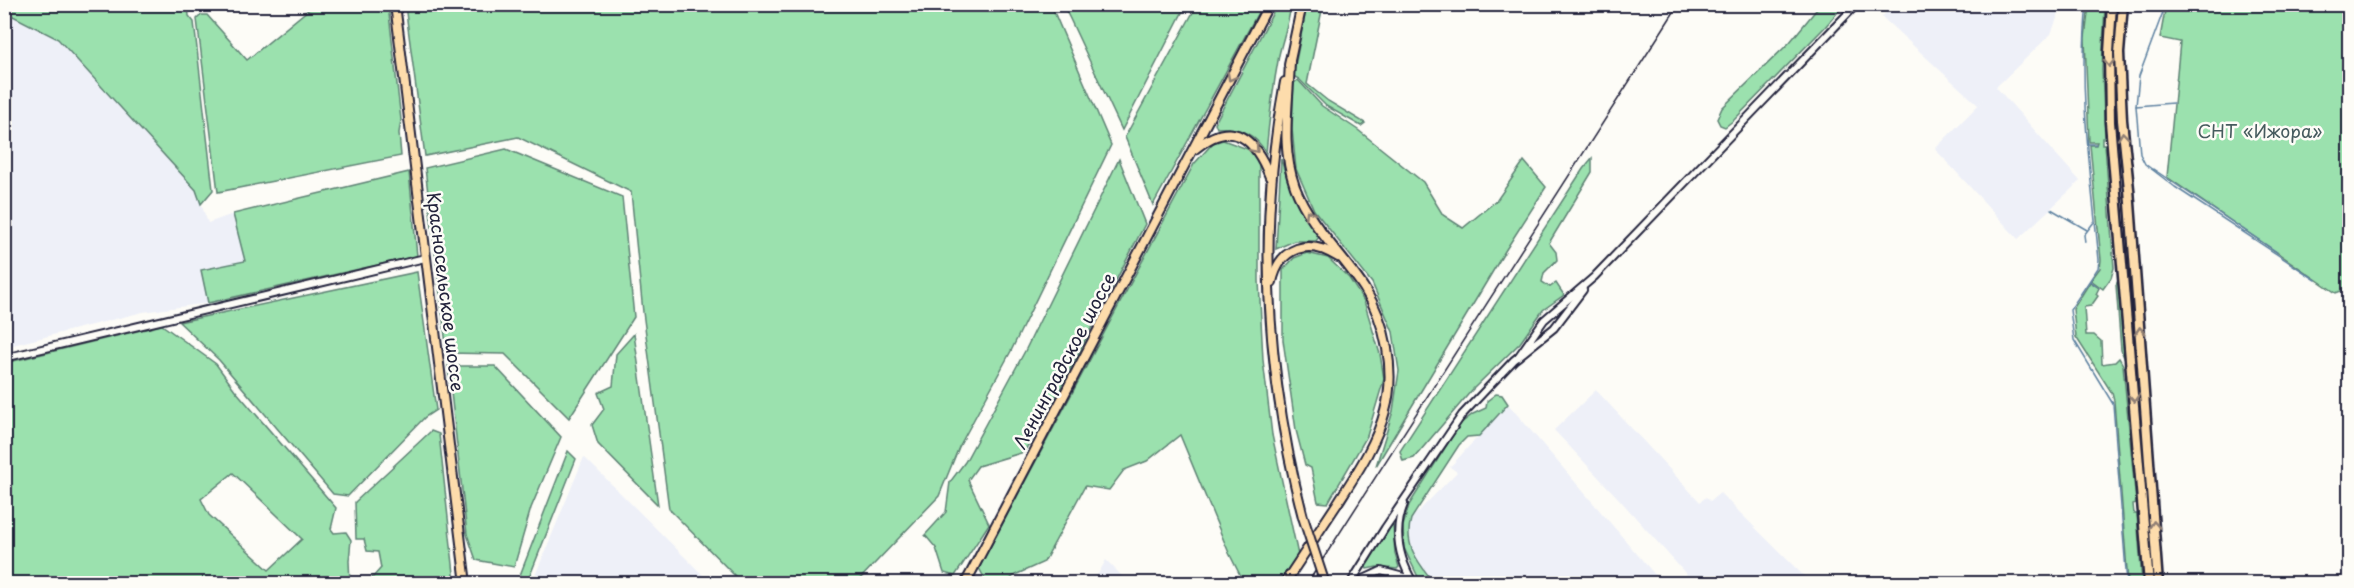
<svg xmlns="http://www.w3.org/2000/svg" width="2354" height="588" font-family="'Playpen Sans',sans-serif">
	<rect width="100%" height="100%" fill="#fdfcf7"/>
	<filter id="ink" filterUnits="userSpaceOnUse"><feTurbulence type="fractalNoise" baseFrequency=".0167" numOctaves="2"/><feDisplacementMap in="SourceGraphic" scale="12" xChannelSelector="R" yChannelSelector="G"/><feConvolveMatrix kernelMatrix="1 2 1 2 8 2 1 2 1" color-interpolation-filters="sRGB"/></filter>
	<g filter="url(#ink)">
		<g fill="#eef0f8">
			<polygon points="1894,4 2062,5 2051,34 1996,87 2080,181 2018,239 1935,149 1989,94 1978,105 1882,17"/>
			<polygon points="5,12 58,39 196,190 208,223 233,214 245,261 201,270 208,303 143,312 5,347"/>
			<polygon points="1596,390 1700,502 1706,497 1710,501 1720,493 1811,583 1694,583 1619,499 1554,430"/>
			<polygon points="1508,404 1662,583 1435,583 1413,555 1407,532 1411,519 1457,472 1450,467"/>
			<polygon points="584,457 711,583 532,583"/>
			<polygon points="1106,560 1129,583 1093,583"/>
		</g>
		<g fill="#9be1ae" stroke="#5e8274" stroke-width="1.5" fill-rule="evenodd">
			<polygon points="1821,4 1844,5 1825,27 1734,120 1725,127 1720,125 1717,119 1722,108 1790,42"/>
			<polygon points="4,5 188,5 189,16 194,22 213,190 201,204 196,190 58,39 5,12"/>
			<polygon points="314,5 388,5 401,120 399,133 401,156 218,192 197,19 201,15 207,15 247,60"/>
			<polygon points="405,5 1051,5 1111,145 1011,351 959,447 939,496 856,583 742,583 669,509 643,312 631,192 518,137 425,156"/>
			<polygon points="1063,5 1186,5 1122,130 1070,19"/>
			<polygon points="1197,5 1262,5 1153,205 1125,137"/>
			<path d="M1277,5h14c-2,17 -8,33 -12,50 -6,32 -10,65 -13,98 -10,-19 -28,-27 -49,-25l-2,-5z"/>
			<polygon points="1307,5 1323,5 1307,84 1328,101 1365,123 1361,126 1326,106 1299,79 1293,76"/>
			<polygon points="2089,5 2105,5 2102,70 2105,138 2102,138 2102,144 2105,144 2114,268 2111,278 2103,289 2091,280 2100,268 2101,260 2090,145 2096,145 2097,142 2089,142 2085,38"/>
			<polygon points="2166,5 2349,5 2349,288 2336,293 2167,177 2180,42 2160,38"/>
			<polygon points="1298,80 1322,106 1358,130 1423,182 1443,215 1463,228 1497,200 1524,161 1546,187 1505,251 1376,466 1393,411 1399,371 1393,332 1372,283 1314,210 1296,169 1292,129 1294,83"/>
			<polygon points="1223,140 1253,151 1259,162 1259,281 1263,360 1272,435 1298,555 1278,583 1244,583 1229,553 1180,435 1147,461 1124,470 1109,490 1085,486 1044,562 1015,575 1006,583 987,583 979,568 1194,164 1213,143"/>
			<polygon points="506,149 622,197 634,317 569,418 505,354 447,353 425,168"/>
			<polygon points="1592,158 1592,172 1549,243 1556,252 1557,260 1544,273 1542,282 1550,287 1556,283 1564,295 1543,310 1520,343 1472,390 1414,458 1403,461 1400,451 1583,169"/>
			<polygon points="1119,159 1145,224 1060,389 1024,452 978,466 968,480 989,524 955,576 944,573 936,548 925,535 946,512 950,482 965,462 1025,351"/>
			<path d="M1281,159c8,29 20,54 38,78l-3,4h-22l-18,8z"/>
			<polygon points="409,172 417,256 208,303 201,270 245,261 233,214"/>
			<polygon points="1307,253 1328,258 1349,278 1364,301 1380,354 1384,379 1367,436 1328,503 1318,502 1311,468 1305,465 1296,430 1283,340 1283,270 1294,258"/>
			<polygon points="417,272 436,410 425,417 348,496 333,494 219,360 179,322"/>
			<polygon points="2118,280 2126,359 2125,360 2121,350 2116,285"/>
			<polygon points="2090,282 2099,288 2096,294 2098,296 2091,306 2084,307 2086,335 2094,335 2101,341 2102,364 2115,362 2119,358 2123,365 2136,503 2133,504 2134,514 2137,514 2142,583 2128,583 2114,401 2112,393 2076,337 2073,309"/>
			<path d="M162,325l54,39 19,26 101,118 -5,21 3,4 12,-1 5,8 -2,21 1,22h-345v-220zM233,473l69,66 -33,31 -60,-55 -8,-16z"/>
			<polygon points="634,334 658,505 598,444 592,425 604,409 598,393 613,386 616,354"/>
			<polygon points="448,366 495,366 561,437 531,508 514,567 476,560 467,534"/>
			<path d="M1496,394l6,1 6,9 -29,32 -12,1 -8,8 -48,74c-8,27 8,44 23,64h-13l-17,-35 -1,-22 6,-21 51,-81 13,-10 13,-6 1,-7z"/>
			<polygon points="431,431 439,434 455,583 371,583 372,578 381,568 378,552 367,551 364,539 356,539 355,502"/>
			<polygon points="568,451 576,459 527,583 517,583"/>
			<polygon points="1393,525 1395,554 1399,567 1397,569 1377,567 1367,569 1365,564 1390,527"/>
		</g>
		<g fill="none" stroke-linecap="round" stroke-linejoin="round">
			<g stroke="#5d81a0" stroke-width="1.5">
				<path d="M2087,4c-9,85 4,172 12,256l-1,8 -28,42 4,30 39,64 14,180"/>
				<polyline points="2166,4 2139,76 2136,106 2173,103"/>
				<polyline points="2058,6 2087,8"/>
				<polyline points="2136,106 2140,154 2145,164 2175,187 2316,280"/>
				<polyline points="2088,144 2096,144"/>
				<polyline points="2153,169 2277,252"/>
				<polyline points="2051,209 2087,230"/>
				<polyline points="2085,242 2084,235 2094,222"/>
				<polyline points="2090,281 2099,287"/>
			</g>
			<g stroke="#22223b" stroke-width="10">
				<g id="minor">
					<polyline points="1518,357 1544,320 1594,277 1857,4"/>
					<polyline points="4,358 425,258"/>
					<path d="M1404,504c-11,27 -5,55 10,80"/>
					<polyline points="1350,584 1385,528 1462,415 1514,360 1554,328 1583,290"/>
					<polyline points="1353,584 1381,571 1411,579"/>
				</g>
			</g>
			<g stroke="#22223b" stroke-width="12">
				<g id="major">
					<polyline points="395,4 466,584"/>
					<polyline points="1289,65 1302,4"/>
					<path d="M1285,82c-28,145 -19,292 18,435"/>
					<path d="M1195,149c38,-32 60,-10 75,28"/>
					<path d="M1272,282c8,-36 37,-44 66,-25"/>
					<polyline points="965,584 1269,4"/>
					<path d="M1284,584c18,-27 36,-54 53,-80 19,-30 39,-59 48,-93 11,-39 1,-89 -21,-123 -22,-34 -54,-62 -69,-101 -15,-41 -6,-84 -5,-127"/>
				</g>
			</g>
			<g stroke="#22223b" stroke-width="13">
				<g id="highway">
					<polyline points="2112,4 2109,53 2110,122 2149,584"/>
					<polyline points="2123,4 2119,53 2122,120 2129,189 2158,584"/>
				</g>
			</g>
			<use href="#minor" stroke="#fdfcf7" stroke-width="6"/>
			<use href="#major" stroke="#fddcac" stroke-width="8"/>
			<use href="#highway" stroke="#fddcac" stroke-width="8"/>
			<polyline stroke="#22223b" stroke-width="1.5" points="1307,584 1679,4"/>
			<g stroke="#22223b" stroke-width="12" stroke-linecap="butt">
				<polyline id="major-bridge" points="1303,517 1325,584"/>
			</g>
			<use href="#major-bridge" stroke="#fddcac" stroke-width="8"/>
		</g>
		<defs><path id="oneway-chevron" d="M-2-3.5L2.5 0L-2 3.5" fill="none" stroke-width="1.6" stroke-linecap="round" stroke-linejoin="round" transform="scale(1.5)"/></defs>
		<g stroke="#907f74">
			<use href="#oneway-chevron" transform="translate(2109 63) rotate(89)"/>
			<use href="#oneway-chevron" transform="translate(1231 77) rotate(118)"/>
			<use href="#oneway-chevron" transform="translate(2123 136) rotate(-96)"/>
			<use href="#oneway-chevron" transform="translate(1255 149) rotate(50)"/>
			<use href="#oneway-chevron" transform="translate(1309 214) rotate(-122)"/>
			<use href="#oneway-chevron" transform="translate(2140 331) rotate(-94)"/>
			<use href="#oneway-chevron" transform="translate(2134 398) rotate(85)"/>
			<use href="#oneway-chevron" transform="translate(2154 525) rotate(-94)"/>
		</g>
	</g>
	<g text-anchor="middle" stroke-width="5" stroke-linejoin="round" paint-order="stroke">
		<g font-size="18" fill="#465b5e" stroke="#fdfcf7">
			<text x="2260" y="138">СНТ «Ижора»</text>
		</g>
		<g font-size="18" fill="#22223b" stroke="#fdfcf7">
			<text transform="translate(445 292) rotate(83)" y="6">Красносельское шоссе</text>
			<text transform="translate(1065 361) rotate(-62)" y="6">Ленинградское шоссе</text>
		</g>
	</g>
	<rect width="2354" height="588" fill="none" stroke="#fdfcf7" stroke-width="24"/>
	<rect x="12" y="12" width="2330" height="564" fill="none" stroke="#22223b" stroke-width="2" filter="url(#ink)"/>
</svg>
